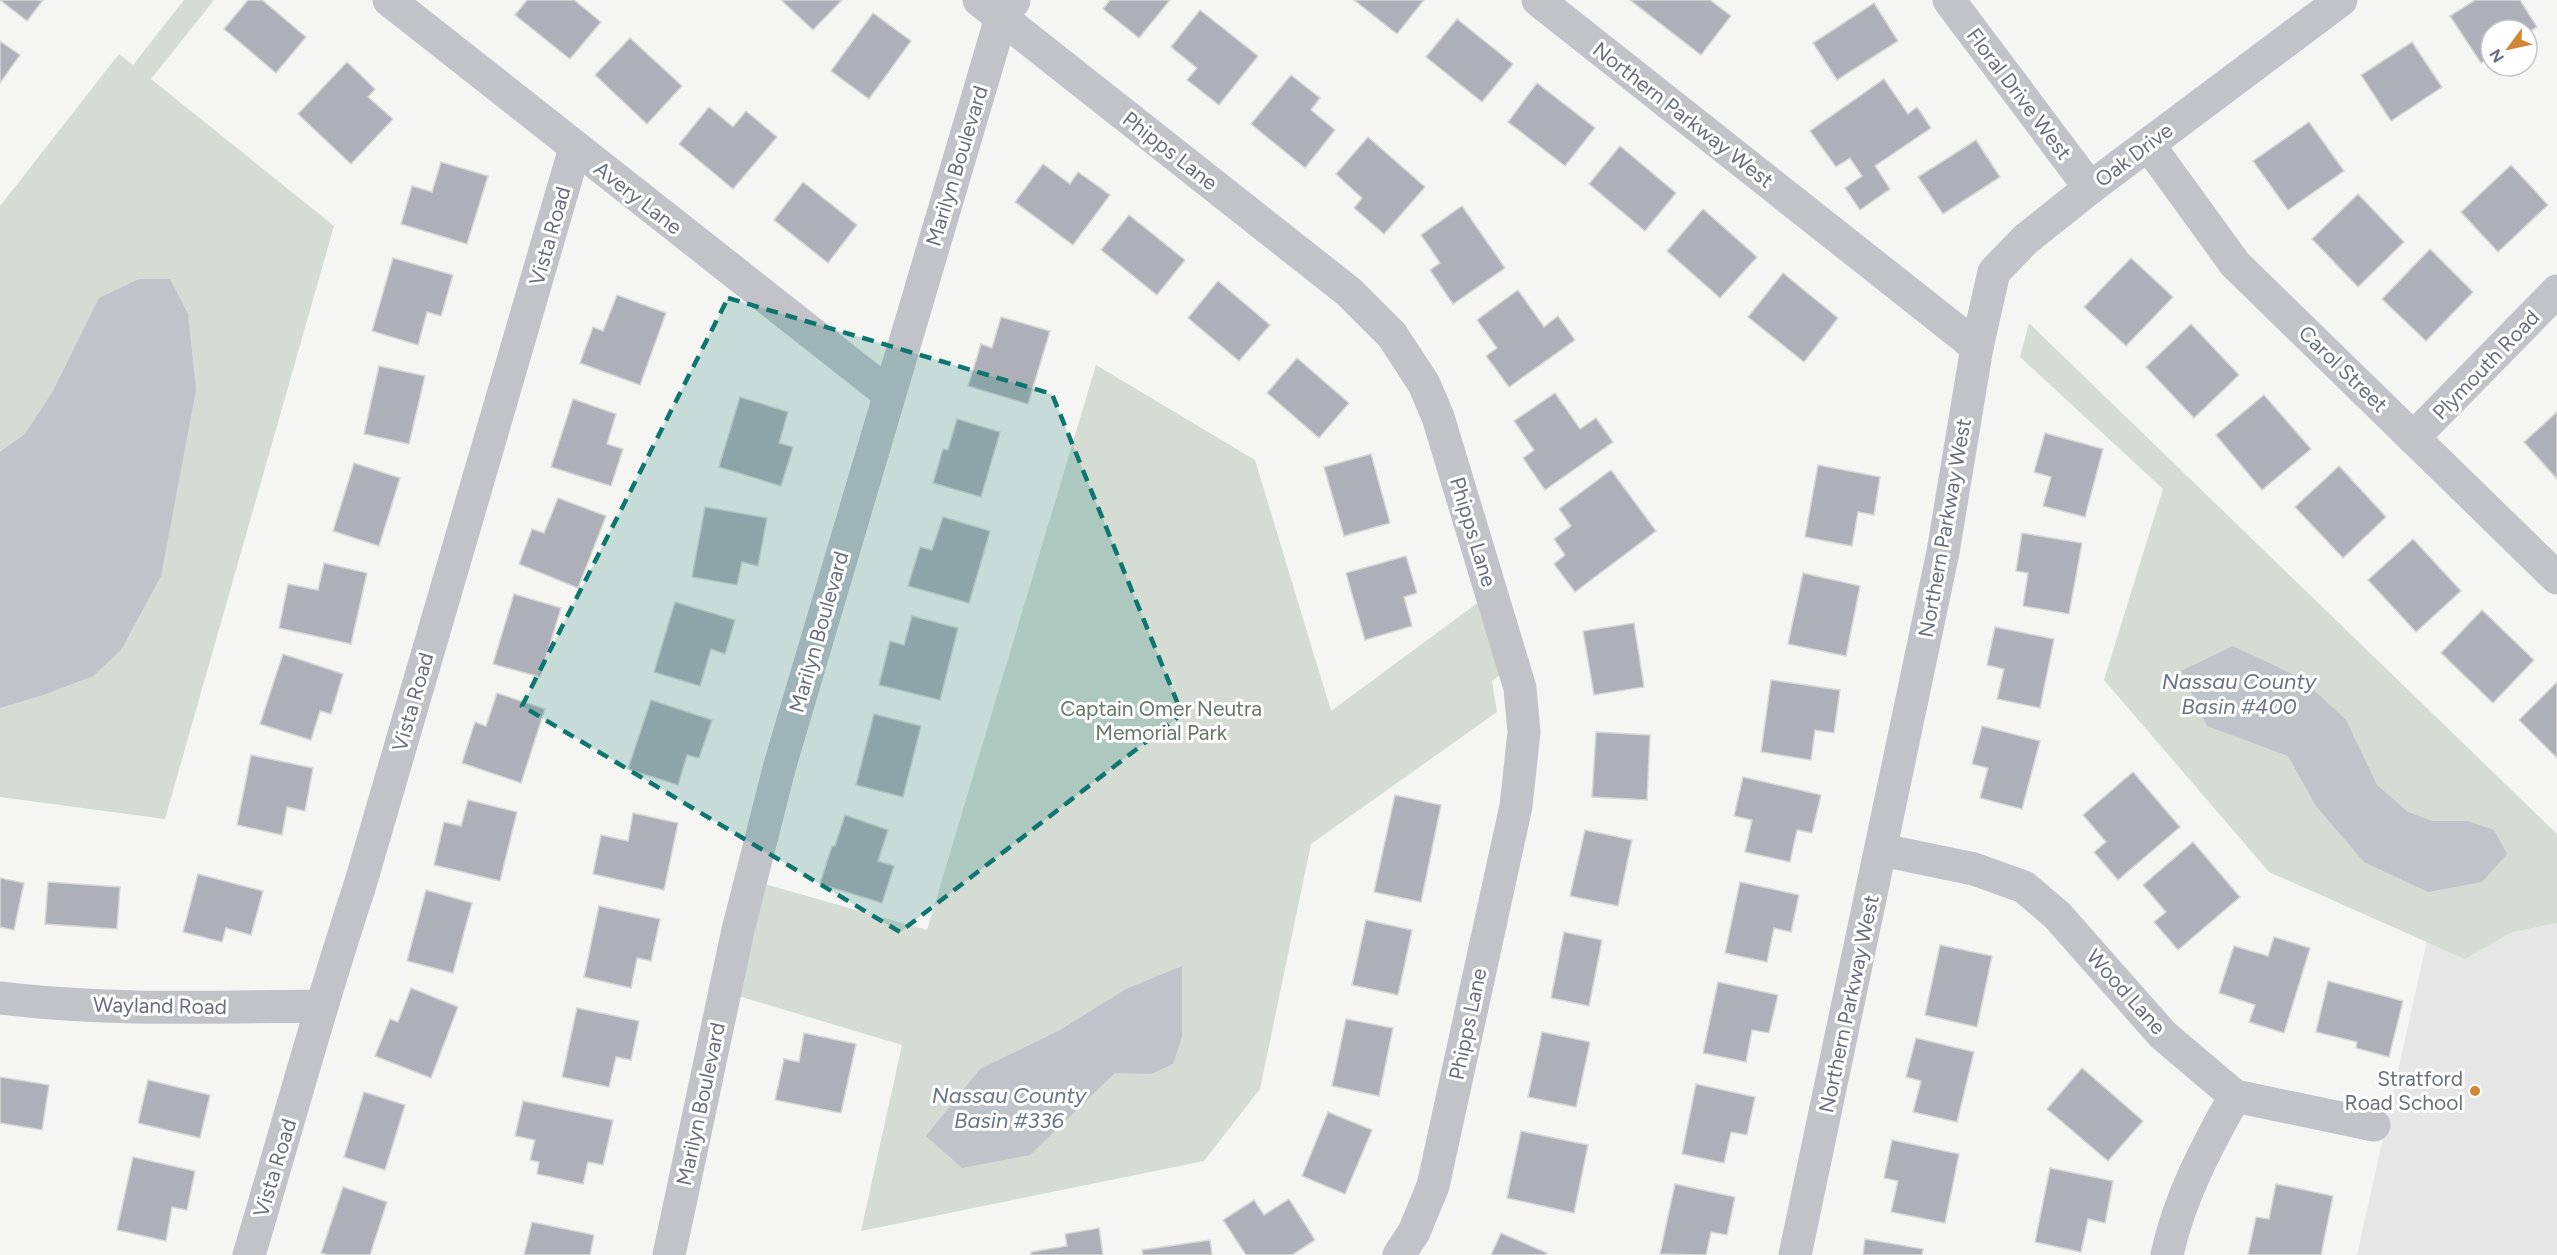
<svg xmlns="http://www.w3.org/2000/svg" width="2557" height="1255" font-family="Figtree,sans-serif">
	<rect width="100%" height="100%" fill="#f5f6f3"/>
	<polygon fill="#e6e6e6" points="2557,921 2557,1255 2357,1255 2430,927"/>
	<g fill="#d5dcd4">
		<polygon points="184,0 214,0 151,79 334,226 165,819 0,797 0,206 119,54 133,65"/>
		<polygon points="2029,323 2557,834 2557,923 2512,932 2465,959 2269,872 2104,680 2163,489 2020,357"/>
		<polygon points="1096,365 1255,460 1331,711 1491,593 1513,665 1492,681 1497,712 1311,844 1260,1089 1204,1161 861,1231 902,1045 725,992 751,880 927,930"/>
	</g>
	<g fill="#bfc4cb">
		<polygon points="139,279 170,279 188,314 196,390 161,576 121,650 93,676 46,694 0,708 0,452 25,434 53,391 99,298"/>
		<polygon points="2233,646 2301,678 2346,720 2377,785 2408,812 2432,821 2468,821 2494,830 2507,854 2482,882 2428,892 2364,862 2316,806 2288,756 2207,726 2181,671"/>
		<polygon points="1182,966 1182,1037 1173,1064 1151,1074 1115,1073 1030,1155 962,1168 926,1136 980,1069 1060,1030 1126,989"/>
	</g>
	<g fill="#adb0b8" stroke="#d7d7d5" stroke-width="1.5">
		<polygon points="0,0 43,0 27,21"/>
		<polygon points="248,0 262,0 306,37 276,73 224,29"/>
		<polygon points="527,0 574,0 601,22 570,59 515,15"/>
		<polygon points="781,0 842,0 813,30"/>
		<polygon points="1110,0 1170,0 1139,38 1103,9"/>
		<polygon points="1354,0 1424,0 1397,34"/>
		<polygon points="1630,0 1710,0 1731,16 1701,55"/>
		<polygon points="2475,0 2520,0 2537,27 2527,33 2527,30 2491,30 2491,57 2481,63 2450,16"/>
		<polygon points="1874,3 1898,41 1837,80 1813,43"/>
		<polygon points="1200,10 1258,56 1219,105 1187,80 1197,68 1171,47"/>
		<polygon points="873,13 911,41 869,99 831,71"/>
		<polygon points="1457,19 1513,64 1482,102 1426,57"/>
		<polygon points="630,38 682,86 647,124 595,75"/>
		<polygon points="0,41 20,55 0,83"/>
		<polygon points="2412,42 2442,87 2391,121 2361,75"/>
		<polygon points="347,62 375,89 368,97 393,119 351,164 298,114"/>
		<polygon points="1291,75 1320,98 1311,110 1335,130 1305,168 1251,124"/>
		<polygon points="1884,79 1908,114 1917,107 1931,128 1875,166 1890,189 1860,210 1845,188 1862,176 1850,158 1836,167 1810,131"/>
		<polygon points="1537,83 1595,128 1565,166 1508,122"/>
		<polygon points="709,107 733,127 746,111 777,137 733,189 679,144"/>
		<polygon points="2309,122 2344,171 2288,210 2253,161"/>
		<polygon points="1368,137 1425,187 1384,234 1354,208 1362,198 1336,174"/>
		<polygon points="1976,140 2000,177 1943,214 1918,177"/>
		<polygon points="1620,146 1676,193 1645,231 1589,184"/>
		<polygon points="441,162 488,176 467,244 401,224 412,186 432,192"/>
		<polygon points="1043,164 1070,184 1078,172 1110,195 1073,245 1015,202"/>
		<polygon points="2511,165 2548,205 2498,252 2461,212"/>
		<polygon points="803,182 857,225 828,263 774,220"/>
		<polygon points="2358,194 2404,242 2358,287 2312,239"/>
		<polygon points="1462,206 1505,268 1453,304 1430,270 1440,263 1421,235"/>
		<polygon points="1703,209 1757,257 1720,298 1667,251"/>
		<polygon points="1129,215 1185,260 1157,295 1101,250"/>
		<polygon points="2430,249 2473,292 2426,341 2382,299"/>
		<polygon points="393,258 453,275 441,316 427,312 418,345 372,331"/>
		<polygon points="2131,258 2173,297 2126,346 2084,307"/>
		<polygon points="1783,273 1838,318 1804,362 1748,317"/>
		<polygon points="1218,281 1270,325 1239,361 1188,318"/>
		<polygon points="1518,290 1544,327 1558,316 1575,340 1509,387 1486,356 1497,348 1477,320"/>
		<polygon points="617,295 666,313 640,385 580,363 593,327 603,331"/>
		<polygon points="1001,317 1050,331 1028,404 968,386 981,344 992,348"/>
		<polygon points="2191,324 2239,375 2194,418 2146,367"/>
		<polygon points="1297,358 1349,403 1319,438 1267,393"/>
		<polygon points="379,366 425,376 409,444 364,434"/>
		<polygon points="1555,393 1580,429 1596,418 1613,442 1545,490 1523,458 1534,450 1514,421"/>
		<polygon points="2264,395 2311,449 2262,490 2216,435"/>
		<polygon points="740,397 788,412 779,443 793,447 781,486 719,467"/>
		<polygon points="573,399 616,414 607,444 623,449 611,486 551,467"/>
		<polygon points="2557,412 2557,479 2524,442"/>
		<polygon points="957,419 1000,432 981,497 933,483 943,449 948,450"/>
		<polygon points="2045,433 2103,449 2085,517 2043,506 2051,477 2034,472"/>
		<polygon points="1371,454 1390,523 1344,536 1324,467"/>
		<polygon points="354,463 400,478 379,546 333,531"/>
		<polygon points="1818,465 1880,477 1874,515 1858,512 1852,546 1805,537"/>
		<polygon points="2339,466 2386,517 2343,558 2295,507"/>
		<polygon points="1611,470 1656,531 1575,592 1554,564 1565,555 1554,539 1571,526 1559,509"/>
		<polygon points="558,498 606,516 578,588 519,564 532,529 544,533"/>
		<polygon points="705,507 767,518 758,566 742,562 737,585 692,577"/>
		<polygon points="943,517 990,531 969,603 908,586 920,547 932,550"/>
		<polygon points="2022,533 2082,543 2069,614 2023,606 2028,573 2016,571"/>
		<polygon points="2413,539 2461,591 2416,632 2368,580"/>
		<polygon points="1406,556 1417,593 1404,597 1412,626 1365,640 1346,573"/>
		<polygon points="324,563 367,573 351,644 279,628 288,584 318,590"/>
		<polygon points="1803,573 1860,586 1846,656 1788,644"/>
		<polygon points="514,594 561,608 540,677 493,664"/>
		<polygon points="675,602 735,620 725,654 711,649 700,686 654,672"/>
		<polygon points="2482,610 2534,660 2493,703 2441,653"/>
		<polygon points="912,616 958,628 940,700 879,685 890,641 904,645"/>
		<polygon points="1634,623 1644,687 1594,695 1583,631"/>
		<polygon points="1995,627 2054,639 2040,708 1997,699 2004,669 1987,665"/>
		<polygon points="283,654 343,674 331,714 320,711 311,740 260,724"/>
		<polygon points="1771,680 1840,690 1834,733 1815,730 1811,760 1761,752"/>
		<polygon points="2557,682 2557,758 2519,720"/>
		<polygon points="497,693 545,709 521,783 462,763 475,722 486,726"/>
		<polygon points="651,700 712,720 699,758 687,755 678,785 628,769"/>
		<polygon points="874,714 921,726 903,797 856,785"/>
		<polygon points="1982,726 2040,741 2022,809 1980,798 1988,768 1972,764"/>
		<polygon points="1596,732 1650,735 1647,800 1592,797"/>
		<polygon points="251,755 313,768 305,811 287,807 282,835 237,825"/>
		<polygon points="2133,772 2180,827 2118,880 2094,852 2106,842 2083,815"/>
		<polygon points="1743,777 1821,795 1812,833 1797,830 1790,862 1745,852 1752,820 1734,816"/>
		<polygon points="1395,795 1441,805 1421,902 1374,892"/>
		<polygon points="468,800 517,812 500,881 434,865 444,822 461,826"/>
		<polygon points="633,813 678,823 664,890 593,874 601,835 628,841"/>
		<polygon points="845,815 888,830 878,861 894,866 882,903 820,884 832,846 835,846"/>
		<polygon points="1585,830 1632,840 1618,906 1570,896"/>
		<polygon points="2193,842 2240,897 2178,950 2154,922 2166,912 2143,885"/>
		<polygon points="198,874 263,891 251,935 226,928 222,942 183,932"/>
		<polygon points="0,878 24,883 14,930 0,927"/>
		<polygon points="48,882 120,887 117,929 45,924"/>
		<polygon points="1740,882 1799,895 1791,932 1774,928 1767,962 1725,953"/>
		<polygon points="426,890 472,903 453,973 407,961"/>
		<polygon points="599,906 660,919 651,961 637,958 631,988 584,977"/>
		<polygon points="1366,920 1412,930 1398,995 1352,985"/>
		<polygon points="1564,932 1602,940 1589,1006 1551,998"/>
		<polygon points="2274,937 2310,948 2284,1033 2249,1022 2255,1005 2219,993 2234,946 2268,956"/>
		<polygon points="1940,945 1992,956 1977,1027 1925,1015"/>
		<polygon points="2328,981 2403,1001 2389,1057 2356,1048 2357,1042 2316,1032"/>
		<polygon points="1718,982 1778,995 1769,1033 1752,1030 1746,1062 1703,1053"/>
		<polygon points="411,988 458,1007 431,1078 375,1056 390,1019 398,1022"/>
		<polygon points="577,1008 639,1021 631,1060 616,1057 609,1087 562,1077"/>
		<polygon points="1346,1019 1393,1028 1379,1096 1332,1086"/>
		<polygon points="1542,1032 1590,1042 1576,1107 1528,1097"/>
		<polygon points="804,1033 856,1044 841,1113 775,1100 784,1059 799,1062"/>
		<polygon points="1916,1038 1974,1052 1957,1122 1913,1112 1921,1081 1906,1077"/>
		<polygon points="2082,1068 2143,1121 2108,1161 2047,1109"/>
		<polygon points="0,1077 49,1085 42,1130 0,1123"/>
		<polygon points="148,1080 210,1095 200,1138 138,1123"/>
		<polygon points="1696,1084 1755,1097 1747,1135 1731,1132 1724,1163 1682,1154"/>
		<polygon points="364,1092 405,1105 385,1170 344,1157"/>
		<polygon points="523,1101 613,1120 603,1165 588,1162 583,1184 537,1174 539,1162 530,1160 535,1140 515,1136"/>
		<polygon points="1328,1112 1372,1130 1345,1194 1302,1176"/>
		<polygon points="1521,1131 1588,1145 1574,1213 1507,1198"/>
		<polygon points="1892,1140 1959,1154 1945,1223 1891,1212 1898,1181 1884,1178"/>
		<polygon points="133,1157 195,1171 187,1210 172,1207 166,1241 117,1230"/>
		<polygon points="2050,1168 2113,1181 2105,1223 2088,1219 2081,1252 2035,1242"/>
		<polygon points="1675,1184 1735,1197 1727,1235 1711,1232 1706,1255 1660,1254"/>
		<polygon points="2276,1184 2333,1196 2321,1255 2248,1255 2256,1217 2269,1219"/>
		<polygon points="343,1187 387,1202 370,1255 328,1255 321,1253"/>
		<polygon points="1289,1199 1315,1240 1292,1255 1246,1255 1223,1220 1254,1200 1264,1215"/>
		<polygon points="532,1222 594,1235 590,1255 524,1255"/>
		<polygon points="1099,1228 1103,1255 1031,1255 1031,1252 1067,1246 1065,1234"/>
		<polygon points="1501,1233 1547,1253 1546,1255 1491,1255"/>
		<polygon points="1865,1239 1923,1249 1922,1255 1863,1255"/>
		<polygon points="1210,1240 1212,1255 1143,1255 1142,1250"/>
	</g>
	<g fill="none" stroke-linecap="round" stroke-linejoin="round">
		<g stroke="#c2c3c8" stroke-width="33">
			<polyline points="389,0 889,394"/>
			<polyline points="979,0 1349,292 1392,335 1424,384 1438,417 1520,688 1524,732 1516,806 1433,1186 1414,1232 1399,1255"/>
			<polyline points="1538,0 1977,347 1943,552 1795,1255"/>
			<polyline points="1949,0 2090,188"/>
			<polyline points="2148,144 2235,264 2557,578"/>
			<polyline points="1977,347 1994,272 2026,239 2090,188 2341,0"/>
			<polyline points="2413,438 2557,291"/>
			<polyline points="1882,850 1974,869 2024,887 2057,915 2163,1035 2235,1096 2374,1125"/>
			<path d="M0,998c106,13 213,9 320,8"/>
			<path d="M249,1255c37,-123 70,-247 111,-370l215,-737"/>
			<polyline points="669,1255 738,930 780,765 1001,18 1014,1"/>
			<path d="M2167,1255c12,-57 40,-109 68,-159"/>
		</g>
	</g>
	<path fill="#0f766e" fill-opacity="0.2" stroke="#0f766e" stroke-width="4.5" stroke-dasharray="12 8" stroke-linejoin="round" d="M728,298l324,96 130,320 -282,218 -378,-226z"/>
	<circle fill="#d38536" stroke="#fff" stroke-width="2" cx="2475" cy="1091" r="6"/>
	<g text-anchor="middle" stroke-width="6" stroke-linejoin="round" paint-order="stroke">
		<g font-size="21" fill="#686f81" stroke="#fff">
			<text transform="translate(2019 94) rotate(53)" y="7">Floral Drive West</text>
			<text transform="translate(1683 115) rotate(38)" y="7">Northern Parkway West</text>
			<text transform="translate(1170 151) rotate(38)" y="7">Phipps Lane</text>
			<text transform="translate(2134 155) rotate(-37)" y="7">Oak Drive</text>
			<text transform="translate(957 166) rotate(-73)" y="7">Marilyn Boulevard</text>
			<text transform="translate(638 198) rotate(38)" y="7">Avery Lane</text>
			<text transform="translate(550 236) rotate(-74)" y="7">Vista Road</text>
			<text transform="translate(2486 365) rotate(-46)" y="7">Plymouth Road</text>
			<text transform="translate(2343 369) rotate(44)" y="7">Carol Street</text>
			<text transform="translate(1945 528) rotate(-80)" y="7">Northern Parkway West</text>
			<text transform="translate(1473 532) rotate(73)" y="7">Phipps Lane</text>
			<text transform="translate(819 632) rotate(-74)" y="7">Marilyn Boulevard</text>
			<text transform="translate(413 702) rotate(-74)" y="7">Vista Road</text>
			<text transform="translate(2126 992) rotate(48)" y="7">Wood Lane</text>
			<text transform="translate(1849 1004) rotate(-78)" y="7">Northern Parkway West</text>
			<text transform="translate(160 1006) rotate(1)" y="7">Wayland Road</text>
			<text transform="translate(1468 1024) rotate(-78)" y="7">Phipps Lane</text>
			<text transform="translate(701 1104) rotate(-78)" y="7">Marilyn Boulevard</text>
			<text transform="translate(275 1168) rotate(-73)" y="7">Vista Road</text>
		</g>
		<g font-size="21" fill="#667967" stroke="#fff">
			<text x="1161" y="716">Captain Omer Neutra<tspan x="1161" dy="24">Memorial Park</tspan></text>
		</g>
		<g font-size="21" fill="#686f81" stroke="#fff" text-anchor="end">
			<text x="2463" y="1086">Stratford<tspan x="2463" dy="24">Road School</tspan></text>
		</g>
		<g font-size="22" font-style="italic" fill="#697585" stroke="#fff">
			<text x="2239" y="689">Nassau County<tspan x="2239" dy="25">Basin #400</tspan></text>
			<text x="1009" y="1103">Nassau County<tspan x="1009" dy="25">Basin #336</tspan></text>
		</g>
	</g>
	<g transform="translate(2509 48) rotate(237)"><circle r="28" fill="#ffffff" stroke="#c3c5cd" stroke-width="1.5"/>
	<path d="M0-4.5L10 22L0 15L-10 22Z" fill="#d38536"/>
	<text y="-9" font-size="16" font-weight="bold" text-anchor="middle" fill="#686f81">N</text>
	</g>
</svg>
